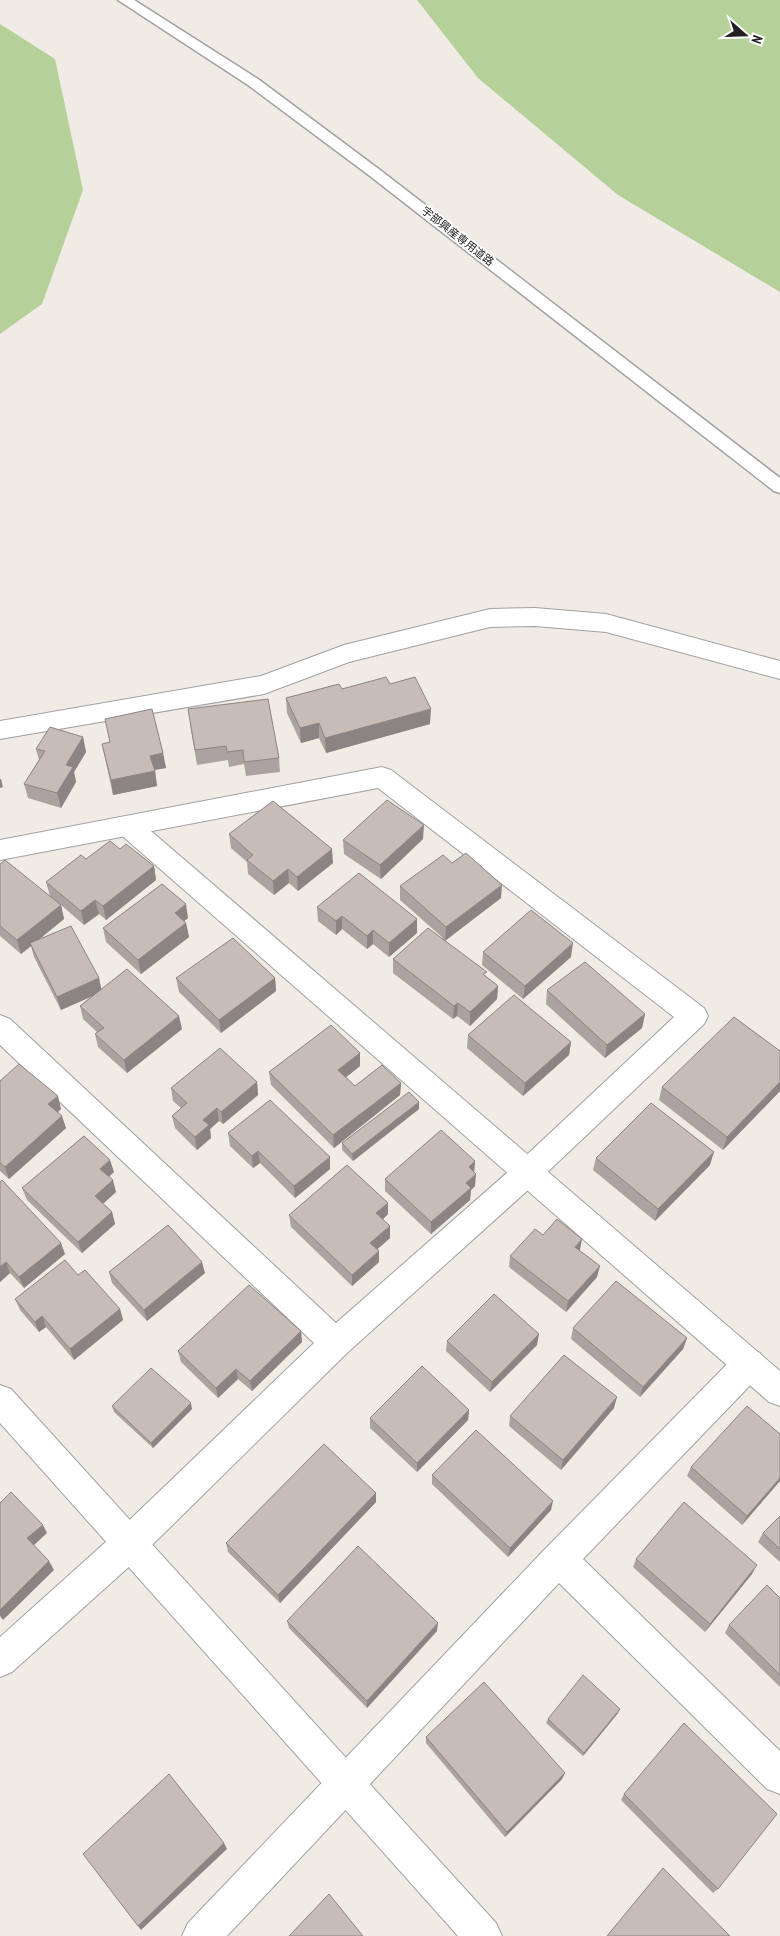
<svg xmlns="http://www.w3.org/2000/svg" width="780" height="1936" font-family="'PT Sans Narrow','Noto Sans JP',sans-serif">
	<rect width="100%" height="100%" fill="#f1ebe6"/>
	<g fill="#b5d199">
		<polygon points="417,0 780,0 780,292 618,195 478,78"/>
		<polygon points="0,24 55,59 83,190 42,304 0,334"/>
	</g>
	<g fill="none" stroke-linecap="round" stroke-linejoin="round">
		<g stroke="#a1a1a1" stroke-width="3">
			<polygon id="service" points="118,0 134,0 258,79 380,170 780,478 780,493 774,491 370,176 248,85"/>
		</g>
		<g stroke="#a1a1a1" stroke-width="2">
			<g id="minor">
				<polygon points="535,608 606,614 780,661 780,679 606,632 535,626 490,627 349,662 264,694 0,739 0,721 261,676 344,645 490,609"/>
				<polygon points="382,767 391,770 704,1008 708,1016 704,1024 537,1182 347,1353 142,1555 12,1672 0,1677 0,1637 118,1531 314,1343 0,1045 0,1015 10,1019 336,1323 517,1164 674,1017 378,788 0,860 0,840"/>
				<polygon points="749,1349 760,1353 765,1364 760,1375 583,1559 780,1751 780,1794 767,1789 559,1583 227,1936 182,1936 188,1923 547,1547 738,1353"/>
			</g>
		</g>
		<g stroke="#a1a1a1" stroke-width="2">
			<g id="tertiary">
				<polygon points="128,816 137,819 780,1371 780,1406 769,1402 119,833 115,826 119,819"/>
				<polygon points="0,1385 11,1389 496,1923 502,1936 458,1936 0,1423"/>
			</g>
		</g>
		<use href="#service" fill="#fff" fill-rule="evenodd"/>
		<use href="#minor" fill="#fff" fill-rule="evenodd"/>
		<use href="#tertiary" fill="#fff" fill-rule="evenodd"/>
	</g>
	<g fill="#aca29f">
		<polygon points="390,684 430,724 326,753 319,738 301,743 287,713 286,698 342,689"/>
		<polygon points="105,719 163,753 166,768 155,770 157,786 113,795 102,744 110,742"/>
		<polygon points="190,724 279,758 280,772 246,776 244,764 229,767 228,760 197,765"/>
		<polygon points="83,737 86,752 74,772 76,782 61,808 28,798 24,784 39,760 36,749"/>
		<polygon points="229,834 333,863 298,891 289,883 274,895 248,874 247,862 231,848"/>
		<polygon points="423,839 381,879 344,854 343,840"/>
		<polygon points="120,849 154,866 156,880 106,920 99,914 84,925 61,905 64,919 39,939 99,978 101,989 182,1029 127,1073 98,1047 95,1034 97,1032 83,1019 80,1006 92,996 61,1010 34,957 31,946 21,954 0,936 0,864 50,896 46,882 86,859"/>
		<polygon points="452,863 501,898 445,940 486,977 498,986 497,999 470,1026 457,1016 453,1019 393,973 393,959 443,938 400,900 400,886"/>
		<polygon points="317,907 417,919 417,933 389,957 373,944 367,949 342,929 336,935 318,921"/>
		<polygon points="188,918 184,921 186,923 189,937 141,974 106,942 103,928"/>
		<polygon points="483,952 571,957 523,999 482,965"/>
		<polygon points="176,978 275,978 276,991 221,1033 179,992"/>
		<polygon points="547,990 645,1014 642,1028 605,1058 546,1004"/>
		<polygon points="468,1035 571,1042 569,1055 523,1096 467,1048"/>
		<polygon points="780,1051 780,1091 723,1150 659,1100 662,1087"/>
		<polygon points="360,1053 360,1066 346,1077 355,1086 401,1083 400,1095 334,1148 271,1085 269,1072"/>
		<polygon points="0,1081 61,1109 58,1112 66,1128 9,1179 0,1171"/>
		<polygon points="257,1082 258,1095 223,1124 219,1121 210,1129 211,1138 197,1150 175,1128 172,1116 181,1108 173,1101 171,1088"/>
		<polygon points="419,1109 353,1161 342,1150 342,1143"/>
		<polygon points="228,1133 330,1157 330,1169 295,1198 260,1163 253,1168 230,1146"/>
		<polygon points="596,1158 710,1165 655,1221 593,1170"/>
		<polygon points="475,1161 474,1173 475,1186 471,1190 470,1200 431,1234 385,1191 385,1179"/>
		<polygon points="114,1172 109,1177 116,1192 103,1204 112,1212 115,1224 82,1253 27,1200 22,1188"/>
		<polygon points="0,1182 65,1254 24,1288 10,1273 0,1282"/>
		<polygon points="388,1214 383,1219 390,1238 377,1249 379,1251 379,1262 352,1286 291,1227 289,1215"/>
		<polygon points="543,1235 580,1251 597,1277 566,1312 509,1267 510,1256"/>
		<polygon points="109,1272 205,1273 147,1321 112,1283"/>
		<polygon points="78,1275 120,1309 123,1320 74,1360 46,1327 39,1332 20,1310 15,1299"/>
		<polygon points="573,1328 687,1338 683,1349 640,1397 571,1339"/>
		<polygon points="301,1331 302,1342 252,1391 238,1379 218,1398 181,1362 178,1351"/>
		<polygon points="447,1341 537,1345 490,1392 446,1351"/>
		<polygon points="112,1406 192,1409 153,1448 114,1412"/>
		<polygon points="614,1408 561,1470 509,1426 510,1416"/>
		<polygon points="469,1410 468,1420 417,1472 370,1428 370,1418"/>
		<polygon points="780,1434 780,1481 742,1525 687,1476 691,1467"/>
		<polygon points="432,1475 551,1510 508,1557 432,1484"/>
		<polygon points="376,1493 376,1502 280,1603 228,1552 226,1543"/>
		<polygon points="780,1516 780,1562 758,1542 763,1533"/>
		<polygon points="636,1559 752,1574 705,1632 633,1567"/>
		<polygon points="780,1598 780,1687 725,1633 729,1625"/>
		<polygon points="287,1621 437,1631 367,1708 289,1628"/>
		<polygon points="618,1713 583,1756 546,1723 548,1719"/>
		<polygon points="426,1737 565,1773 562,1779 505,1837 426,1743"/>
		<polygon points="624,1794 718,1889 713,1893 621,1800"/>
	</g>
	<g fill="#8c8482">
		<polygon points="431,709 430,724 326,753 325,738"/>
		<polygon points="319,723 319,738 301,743 300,728"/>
		<polygon points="83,737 86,752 74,772 76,782 61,808 57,793 66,765"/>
		<polygon points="163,753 166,768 153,770 150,756"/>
		<polygon points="155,771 157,786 113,795 111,780"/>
		<polygon points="0,779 1,779 3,787 0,788"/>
		<polygon points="424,825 423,839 381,879 380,865"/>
		<polygon points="332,849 333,863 298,891 297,877"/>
		<polygon points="154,866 156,880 106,920 103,906"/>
		<polygon points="288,869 289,883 274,895 273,881"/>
		<polygon points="502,885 501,898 445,941 446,927"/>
		<polygon points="95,900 99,914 84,925 81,911"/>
		<polygon points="186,904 188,918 177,927 175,913"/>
		<polygon points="61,905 64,919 31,946 30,943 31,946 21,954 17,940"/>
		<polygon points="342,916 342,929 336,935 336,921"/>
		<polygon points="417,919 417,933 389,957 389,943"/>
		<polygon points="186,923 189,937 141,974 138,960"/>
		<polygon points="373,930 373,944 367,949 367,936"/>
		<polygon points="573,943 571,957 523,999 525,986"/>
		<polygon points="99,978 102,992 61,1010 57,997"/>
		<polygon points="275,978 276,991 221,1033 219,1020"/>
		<polygon points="498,986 497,999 470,1026 470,1012"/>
		<polygon points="458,1003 457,1016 453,1019 454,1006"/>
		<polygon points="645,1014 642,1028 605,1058 607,1045"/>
		<polygon points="179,1016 182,1029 127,1073 124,1060"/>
		<polygon points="571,1042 569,1055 523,1096 525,1083"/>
		<polygon points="360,1053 360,1066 339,1083 338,1070"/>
		<polygon points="257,1082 258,1095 223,1124 221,1112"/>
		<polygon points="780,1082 780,1091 723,1150 727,1137"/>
		<polygon points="401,1083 400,1095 334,1148 333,1135"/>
		<polygon points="58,1096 61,1109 52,1117 48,1104"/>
		<polygon points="419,1102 419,1109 353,1161 352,1154"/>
		<polygon points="217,1108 219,1121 210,1129 211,1138 197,1150 195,1137 203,1120"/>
		<polygon points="62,1116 66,1128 9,1179 5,1167"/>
		<polygon points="258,1151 260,1163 253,1168 252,1156"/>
		<polygon points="714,1152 710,1165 655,1221 658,1209"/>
		<polygon points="330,1157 330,1169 295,1198 294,1186"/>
		<polygon points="110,1160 114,1172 103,1181 100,1169"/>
		<polygon points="475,1161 474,1173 469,1167"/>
		<polygon points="476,1174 475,1186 471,1190 470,1200 431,1234 431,1222 466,1183"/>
		<polygon points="113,1180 116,1192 98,1208 95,1196"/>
		<polygon points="388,1203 388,1214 377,1225 376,1213"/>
		<polygon points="112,1212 115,1224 82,1253 78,1242"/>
		<polygon points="390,1226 390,1238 371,1255 370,1243"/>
		<polygon points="582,1239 580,1250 573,1259 575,1247"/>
		<polygon points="61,1243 65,1254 24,1288 19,1277"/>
		<polygon points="379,1251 379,1262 352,1286 352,1275"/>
		<polygon points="6,1262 10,1273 0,1282 0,1267"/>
		<polygon points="202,1262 205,1273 147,1321 144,1310"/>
		<polygon points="600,1266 597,1277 566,1312 568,1301"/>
		<polygon points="120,1309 123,1320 74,1360 70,1349"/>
		<polygon points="42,1316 46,1327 39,1332 35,1322"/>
		<polygon points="301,1331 302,1342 252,1391 250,1381"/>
		<polygon points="539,1334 537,1345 490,1392 492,1382"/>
		<polygon points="687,1338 683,1349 640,1397 643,1387"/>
		<polygon points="236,1369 238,1379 218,1398 216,1388"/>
		<polygon points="617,1397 614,1408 561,1470 563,1460"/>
		<polygon points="191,1403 192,1409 153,1448 151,1443"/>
		<polygon points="469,1410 468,1420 417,1472 417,1463"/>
		<polygon points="780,1478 780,1481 742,1525 747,1516"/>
		<polygon points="376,1493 376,1502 280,1603 278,1595"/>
		<polygon points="553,1501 551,1510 508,1557 510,1548"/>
		<polygon points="43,1525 47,1533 32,1547 27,1538"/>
		<polygon points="49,1561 54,1570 3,1620 0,1616 0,1610"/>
		<polygon points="757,1565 752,1574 705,1632 710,1624"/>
		<polygon points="438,1623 437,1631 367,1708 367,1701"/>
		<polygon points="620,1709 618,1713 583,1756 584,1753"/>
		<polygon points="565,1773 562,1779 505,1837 507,1832"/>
		<polygon points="224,1843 227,1849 141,1930 138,1926"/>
	</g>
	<g fill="#c8bcb9" stroke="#8c8482">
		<polygon points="386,677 390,684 415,677 431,709 325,738 319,723 300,728 286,698 339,684 342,689"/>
		<polygon points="268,699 279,758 244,762 243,750 227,752 226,746 195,750 188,709"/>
		<polygon points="152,709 163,753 150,756 155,771 111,780 102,744 110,742 105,719"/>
		<polygon points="50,727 83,737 66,765 73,767 57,793 24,784 45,751 36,749"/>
		<polygon points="387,800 424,825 380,865 343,840"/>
		<polygon points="273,801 332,849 297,877 288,869 273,881 247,860 253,855 229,834"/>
		<polygon points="110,841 120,849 126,844 154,866 103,906 95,900 81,911 46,882 81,855 86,859"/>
		<polygon points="466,853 502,885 446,927 400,886 443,855 452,863"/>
		<polygon points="5,860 61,905 17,940 0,926 0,864"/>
		<polygon points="359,873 417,919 389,943 373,930 367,936 342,916 336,921 317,907"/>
		<polygon points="162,884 186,904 175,913 186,923 138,960 103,928"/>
		<polygon points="531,910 573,943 525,986 483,952"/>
		<polygon points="71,926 99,978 57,997 30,943"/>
		<polygon points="428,928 487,972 483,974 498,986 470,1012 458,1003 454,1006 393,959"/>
		<polygon points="233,938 275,978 219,1020 176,978"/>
		<polygon points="585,962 645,1014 607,1045 547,990"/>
		<polygon points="127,969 179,1016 124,1060 95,1034 104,1028 80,1006"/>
		<polygon points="514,995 571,1042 525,1083 468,1035"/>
		<polygon points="734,1017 780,1051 780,1082 727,1137 662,1087"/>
		<polygon points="331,1025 360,1053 338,1070 355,1086 382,1065 401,1083 333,1135 269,1072"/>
		<polygon points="220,1048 257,1082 221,1112 217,1108 203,1120 209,1125 195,1137 172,1116 187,1103 171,1088"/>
		<polygon points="19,1064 58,1096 48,1104 62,1116 5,1167 0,1163 0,1081"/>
		<polygon points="409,1092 419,1102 352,1154 342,1143"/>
		<polygon points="270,1100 330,1157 294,1186 258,1151 252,1156 228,1133"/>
		<polygon points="651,1103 714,1152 658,1209 596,1158"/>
		<polygon points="441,1130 475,1161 469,1167 476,1174 466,1183 471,1188 431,1222 385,1179"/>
		<polygon points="84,1136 110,1160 100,1169 113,1180 95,1196 112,1212 78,1242 22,1188"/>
		<polygon points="347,1165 388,1203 376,1213 390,1226 370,1243 379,1251 352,1275 289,1215"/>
		<polygon points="2,1180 61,1243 19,1277 6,1262 0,1267 0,1182"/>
		<polygon points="557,1219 582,1239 575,1247 600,1266 568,1301 510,1256 535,1229 543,1235"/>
		<polygon points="168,1225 202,1262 144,1310 109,1272"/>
		<polygon points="65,1260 78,1275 85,1270 120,1309 70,1349 42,1316 35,1322 15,1299"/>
		<polygon points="616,1281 687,1338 643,1387 573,1328"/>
		<polygon points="249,1285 301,1331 250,1381 236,1369 216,1388 178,1351"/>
		<polygon points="494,1294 539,1334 492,1382 447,1341"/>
		<polygon points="564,1355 617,1397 563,1460 510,1416"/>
		<polygon points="422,1366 469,1410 417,1463 370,1418"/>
		<polygon points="151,1368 191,1403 151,1443 112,1406"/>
		<polygon points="747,1406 780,1434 780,1478 747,1516 691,1467"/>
		<polygon points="476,1430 553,1501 510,1548 432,1475"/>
		<polygon points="324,1444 376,1493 278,1595 226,1543"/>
		<polygon points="11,1492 43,1525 27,1538 49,1561 0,1610 0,1503"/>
		<polygon points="684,1502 757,1565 710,1624 636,1559"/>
		<polygon points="780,1516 780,1549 763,1533"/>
		<polygon points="358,1546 438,1623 367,1701 287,1621"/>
		<polygon points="767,1585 780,1598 780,1675 729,1625"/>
		<polygon points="583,1675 620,1709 584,1753 548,1719"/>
		<polygon points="484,1682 565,1773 507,1832 426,1737"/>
		<polygon points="684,1723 777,1814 718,1889 624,1794"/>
		<polygon points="169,1774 224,1843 138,1926 83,1854"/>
		<polygon points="663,1868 730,1936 607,1936"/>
		<polygon points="329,1894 363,1936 289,1936"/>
	</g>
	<g text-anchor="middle" stroke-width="4" stroke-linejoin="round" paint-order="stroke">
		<g font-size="11" fill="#202020" stroke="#fff">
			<text transform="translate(458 236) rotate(38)" y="4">宇部興産専用道路</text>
		</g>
	</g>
	<g transform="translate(745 35) rotate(110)" stroke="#ffffff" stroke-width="4" paint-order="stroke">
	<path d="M0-4L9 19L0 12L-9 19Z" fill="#202020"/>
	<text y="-8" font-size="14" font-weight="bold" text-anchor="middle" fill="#202020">N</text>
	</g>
</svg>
